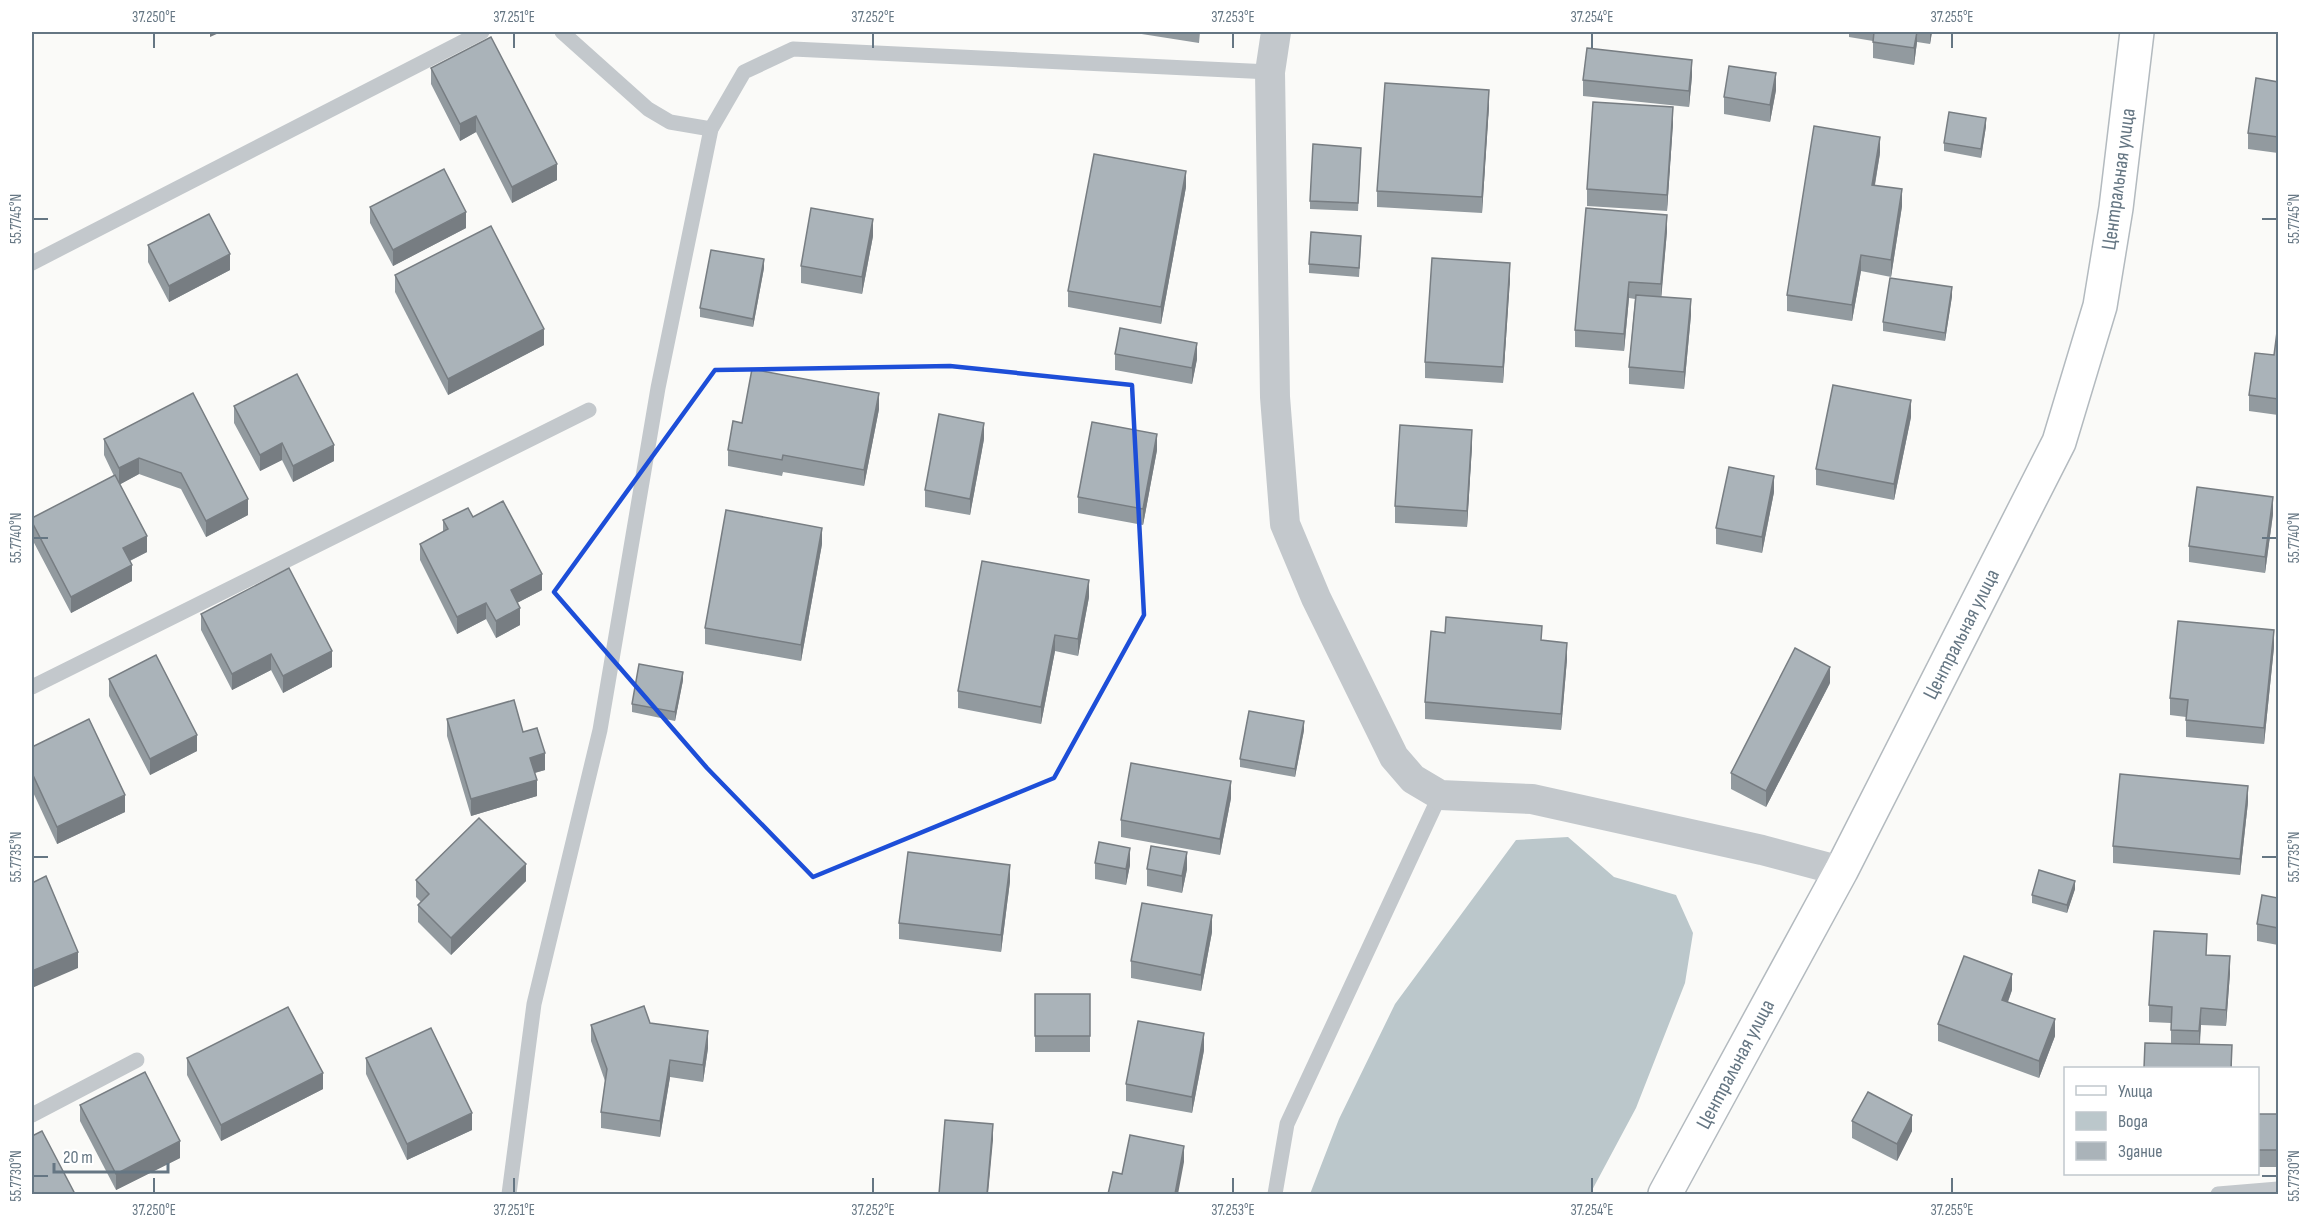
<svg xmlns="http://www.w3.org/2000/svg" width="2310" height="1226" font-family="'Sofia Sans Condensed',sans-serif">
	<rect width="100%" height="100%" fill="#fafaf8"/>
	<polygon fill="#bbc7cb" points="1568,837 1614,877 1676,895 1693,933 1685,983 1636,1108 1590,1194 1310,1194 1339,1119 1395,1004 1516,840"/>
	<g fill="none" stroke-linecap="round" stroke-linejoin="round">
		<g stroke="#b3babf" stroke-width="36">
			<polyline id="secondary" points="1665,1194 1841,871 2059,442 2100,306 2116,208 2137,32"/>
		</g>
		<g stroke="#c3c8cc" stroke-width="15">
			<polyline points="562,32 648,109 670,122 711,129"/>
			<polyline points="32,263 482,32"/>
			<polyline points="32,687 589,410"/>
			<polyline points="32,1115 137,1060"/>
			<polyline points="509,1194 534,1004 600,730 658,388 711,129 744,72 793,49 1270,72"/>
			<polyline points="1275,1194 1287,1124 1440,795"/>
			<polyline points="2218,1194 2278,1189"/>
		</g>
		<polyline stroke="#c3c8cc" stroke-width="30" points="1276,32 1270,72 1275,397 1285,524 1316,598 1394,757 1413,779 1440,795 1532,799 1762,850 1841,871"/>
		<use href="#secondary" stroke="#fff" stroke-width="33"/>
	</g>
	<g fill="#929a9f">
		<polygon points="1129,32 1200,32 1199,43"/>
		<polygon points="1849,32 1932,32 1930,44 1917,42 1914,65 1873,58 1873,41 1849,37"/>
		<polygon points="431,68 557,180 512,203 476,132 460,141 431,84"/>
		<polygon points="1692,76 1689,107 1583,96 1583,80"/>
		<polygon points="2278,82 2278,153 2248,149 2248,133"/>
		<polygon points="1776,90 1770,122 1724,114 1724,97"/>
		<polygon points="1489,106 1482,213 1377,207 1377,191"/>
		<polygon points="1673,123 1667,211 1587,206 1587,189"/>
		<polygon points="1986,126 1981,158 1944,151 1944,143"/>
		<polygon points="1880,153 1875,185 1902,206 1891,277 1861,271 1852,321 1787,311 1787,295"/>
		<polygon points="1361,156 1358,211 1310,209 1310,201"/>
		<polygon points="1186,187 1161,324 1068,307 1068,291"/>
		<polygon points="370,207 466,228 393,266 370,223"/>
		<polygon points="1667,231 1661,297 1691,315 1684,389 1629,384 1629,367 1635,299 1629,298 1624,351 1575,347 1575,330"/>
		<polygon points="873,236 862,294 801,283 801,266"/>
		<polygon points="1361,244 1359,277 1309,273 1309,264"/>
		<polygon points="148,245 230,270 169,302 148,262"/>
		<polygon points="764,268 753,327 700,317 700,308"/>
		<polygon points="395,275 544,345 448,395 395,292"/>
		<polygon points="1510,279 1503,383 1425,378 1425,362"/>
		<polygon points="1952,296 1945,341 1883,331 1883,322"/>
		<polygon points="2278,332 2278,415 2249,411 2249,395 2274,355"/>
		<polygon points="1115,354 1197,359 1192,384 1115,370"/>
		<polygon points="193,393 248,515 206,537 181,489 139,474 120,484 147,552 130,561 132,581 71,613 32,539 32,518 114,476 104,455 104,439"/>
		<polygon points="234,406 334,461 293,482 282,460 260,471 234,423"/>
		<polygon points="879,409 864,486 783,472 782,476 728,466 728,450 742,423"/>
		<polygon points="1911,417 1894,500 1816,485 1816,469"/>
		<polygon points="984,439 970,515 925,507 925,490"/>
		<polygon points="1472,446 1467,527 1395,523 1395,506"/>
		<polygon points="1157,450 1143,525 1078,513 1078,497"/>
		<polygon points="1774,492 1762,553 1716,544 1716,528"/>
		<polygon points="2273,514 2265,573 2189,562 2189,546"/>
		<polygon points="443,520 542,590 517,603 520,625 496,638 486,619 457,634 420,560 420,544 443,532"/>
		<polygon points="822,544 801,661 705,644 705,628"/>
		<polygon points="1089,597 1078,656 1055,651 1041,724 958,708 958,691"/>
		<polygon points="201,614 332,667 283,693 271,670 232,690 201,630"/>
		<polygon points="1542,640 1567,659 1561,730 1425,719 1425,702"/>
		<polygon points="2274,647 2264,744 2186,737 2186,717 2170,715 2170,698"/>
		<polygon points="109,679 197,751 150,775 109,696"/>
		<polygon points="683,680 675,721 632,712 632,704"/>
		<polygon points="1830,683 1766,807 1731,789 1731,773"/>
		<polygon points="447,719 523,732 545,770 535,773 537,796 471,816 447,736"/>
		<polygon points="1304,730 1295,777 1240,767 1240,759"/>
		<polygon points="32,747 125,812 57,844 32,790"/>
		<polygon points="1231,798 1220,855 1121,837 1121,820"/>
		<polygon points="2248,802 2240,875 2113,863 2113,846"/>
		<polygon points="1095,863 1130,865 1126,885 1095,879"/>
		<polygon points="1147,869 1187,869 1182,893 1147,886"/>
		<polygon points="416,880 526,881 451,955 418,922 418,905 421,902 416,897"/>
		<polygon points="1010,881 1001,952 899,939 899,923"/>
		<polygon points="2075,889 2067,913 2032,903 2032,895"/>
		<polygon points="2278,898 2278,945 2257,941 2257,924"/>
		<polygon points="1212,932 1201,991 1131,978 1131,961"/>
		<polygon points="2207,955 2230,973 2226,1026 2201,1025 2200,1044 2232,1045 2232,1068 2144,1068 2171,1044 2171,1023 2149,1022 2149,1005"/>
		<polygon points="2012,990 2008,1002 2055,1036 2039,1078 1938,1041 1938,1024"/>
		<rect x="1035" y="994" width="55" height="58"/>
		<polygon points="650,1023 708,1048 703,1082 670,1077 660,1137 601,1128 601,1112 605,1081 591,1041 591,1025"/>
		<polygon points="1204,1050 1192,1113 1126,1101 1126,1084"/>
		<polygon points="187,1058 323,1089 221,1141 187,1075"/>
		<polygon points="366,1058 472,1130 407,1160 366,1074"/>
		<polygon points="80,1105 180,1158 116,1190 80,1121"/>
		<rect x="2258" y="1114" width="20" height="53"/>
		<polygon points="1852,1121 1912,1131 1897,1161 1852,1138"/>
	</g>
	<g fill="#777d82">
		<polygon points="210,32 221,32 210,37"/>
		<polygon points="1917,32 1917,42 1914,65 1914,48"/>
		<polygon points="1930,32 1932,32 1930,44"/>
		<polygon points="1692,60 1692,76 1689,107 1689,91"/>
		<polygon points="1776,73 1776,90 1770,122 1770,105"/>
		<polygon points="1489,90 1489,106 1482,213 1482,197"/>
		<polygon points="1673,107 1673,123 1667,211 1667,195"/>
		<polygon points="476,116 476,132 460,141 460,124"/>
		<polygon points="1986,118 1986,126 1981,158 1981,149"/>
		<polygon points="1880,137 1880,153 1872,201 1872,185"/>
		<polygon points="557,164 557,180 512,203 512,187"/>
		<polygon points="1186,171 1186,187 1161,324 1161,307"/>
		<polygon points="1902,189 1902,206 1891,277 1891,260"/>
		<polygon points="466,212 466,228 393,266 393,250"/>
		<polygon points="1667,215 1667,231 1661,301 1661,284"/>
		<polygon points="873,219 873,236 862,294 862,277"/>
		<polygon points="230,254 230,270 169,302 169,286"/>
		<polygon points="1861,255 1861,271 1852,321 1852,305"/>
		<polygon points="764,259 764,268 753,327 753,319"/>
		<polygon points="1510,263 1510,279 1503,383 1503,367"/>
		<polygon points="1629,282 1629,298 1624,351 1624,334"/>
		<polygon points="1952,287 1952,296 1945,341 1945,333"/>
		<polygon points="1691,299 1691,315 1684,389 1684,372"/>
		<polygon points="544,329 544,345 448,395 448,379"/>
		<polygon points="1197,343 1197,359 1192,384 1192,368"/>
		<polygon points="879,393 879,409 864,486 864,470"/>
		<polygon points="1911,400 1911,417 1894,500 1894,484"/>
		<polygon points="984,423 984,439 970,515 970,499"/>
		<polygon points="1472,430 1472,446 1467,527 1467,511"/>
		<polygon points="1157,434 1157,450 1143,525 1143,509"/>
		<polygon points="282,443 282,460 260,471 260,455"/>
		<polygon points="334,445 334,461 293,482 293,466"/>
		<polygon points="139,458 139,474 119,485 119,468"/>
		<polygon points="1774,476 1774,492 1762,553 1762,537"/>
		<polygon points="2273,497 2273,514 2265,573 2265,557"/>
		<polygon points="248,499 248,515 206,537 206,521"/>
		<polygon points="822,528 822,544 801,661 801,645"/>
		<polygon points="147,536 147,552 123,564 123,548"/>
		<polygon points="132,565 132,581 71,613 71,597"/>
		<polygon points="542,574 542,590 511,606 511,590"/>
		<polygon points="1089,580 1089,597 1078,656 1078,639"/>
		<polygon points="486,603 486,619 457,634 457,617"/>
		<polygon points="520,608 520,625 496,638 496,621"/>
		<polygon points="2274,630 2274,647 2264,744 2264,728"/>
		<polygon points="1055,635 1055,651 1041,724 1041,707"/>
		<polygon points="1567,643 1567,659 1561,730 1561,714"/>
		<polygon points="332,651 332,667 283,693 283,676"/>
		<polygon points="271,654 271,670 232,690 232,674"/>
		<polygon points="1830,667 1830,683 1766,807 1766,791"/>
		<polygon points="683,672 683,680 675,721 675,712"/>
		<polygon points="1304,721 1304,730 1295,777 1295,769"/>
		<polygon points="197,735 197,751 150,775 150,759"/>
		<polygon points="545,753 545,770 530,774 530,758"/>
		<polygon points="537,780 537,796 471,816 471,799"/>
		<polygon points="1231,781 1231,798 1220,855 1220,839"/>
		<polygon points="2248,786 2248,802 2240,875 2240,859"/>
		<polygon points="125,795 125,812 57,844 57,827"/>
		<polygon points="1130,848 1130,865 1126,885 1126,869"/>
		<polygon points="1187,852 1187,869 1182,893 1182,876"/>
		<polygon points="526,864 526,881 451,955 451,938"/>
		<polygon points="1010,865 1010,881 1001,952 1001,935"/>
		<polygon points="2075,881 2075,889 2067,913 2067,905"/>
		<polygon points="1212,915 1212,932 1201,991 1201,975"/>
		<polygon points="78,952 78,968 32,988 32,971"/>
		<polygon points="2230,956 2230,973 2226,1026 2226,1010"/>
		<polygon points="2012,974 2012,990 2002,1017 2002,1000"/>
		<polygon points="2201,1008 2201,1025 2199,1048 2199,1031"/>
		<polygon points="2055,1019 2055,1036 2039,1078 2039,1061"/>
		<polygon points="708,1031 708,1048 703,1082 703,1065"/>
		<polygon points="1204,1033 1204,1050 1192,1113 1192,1097"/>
		<polygon points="670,1060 670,1077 660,1137 660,1121"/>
		<polygon points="323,1073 323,1089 221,1141 221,1125"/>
		<polygon points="472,1113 472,1130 407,1160 407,1144"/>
		<polygon points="1912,1115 1912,1131 1897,1161 1897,1144"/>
		<polygon points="993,1124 993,1140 988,1194 987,1194"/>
		<polygon points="180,1141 180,1158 116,1190 116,1174"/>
		<polygon points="1184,1146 1184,1162 1178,1194 1175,1194"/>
	</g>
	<g fill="#aab3b9" stroke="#777d82" stroke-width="1.5">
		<polygon points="1874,32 1917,32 1914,48 1873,42"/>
		<polygon points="491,37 557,164 512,187 476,116 460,124 431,68"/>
		<polygon points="1587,48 1692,60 1689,91 1583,80"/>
		<polygon points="1729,66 1776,73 1770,105 1724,97"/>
		<polygon points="2256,78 2278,82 2278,137 2248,133"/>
		<polygon points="1385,83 1489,90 1482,197 1377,191"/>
		<polygon points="1593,102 1673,107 1667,195 1587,189"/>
		<polygon points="1949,112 1986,118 1981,149 1944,143"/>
		<polygon points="1814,126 1880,137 1872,185 1902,189 1891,260 1861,255 1852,305 1787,295"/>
		<polygon points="1313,144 1361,148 1358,203 1310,201"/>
		<polygon points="1094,154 1186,171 1161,307 1068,291"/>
		<polygon points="444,169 466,212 393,250 370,207"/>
		<polygon points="811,208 873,219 862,277 801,266"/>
		<polygon points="1586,208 1667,215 1661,284 1629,282 1624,334 1575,330"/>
		<polygon points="209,214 230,254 169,286 148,245"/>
		<polygon points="491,226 544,329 448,379 395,275"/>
		<polygon points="1311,232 1361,236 1359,268 1309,264"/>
		<polygon points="711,250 764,259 753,319 700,308"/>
		<polygon points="1432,258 1510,263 1503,367 1425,362"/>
		<polygon points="1890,278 1952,287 1945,333 1883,322"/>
		<polygon points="1636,295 1691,299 1684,372 1629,367"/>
		<polygon points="1120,328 1197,343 1192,368 1115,354"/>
		<polygon points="2277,332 2278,332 2278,399 2249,395 2255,353 2274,355"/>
		<polygon points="752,369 879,393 864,470 783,455 782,460 728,450 733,421 742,423"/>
		<polygon points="297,374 334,445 293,466 282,443 260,455 234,406"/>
		<polygon points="1833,385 1911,400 1894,484 1816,469"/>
		<polygon points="193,393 248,499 206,521 181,473 139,458 119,468 104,439"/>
		<polygon points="939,414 984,423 970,499 925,490"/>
		<polygon points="1092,422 1157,434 1143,509 1078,497"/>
		<polygon points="1400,425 1472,430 1467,511 1395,506"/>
		<polygon points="1729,467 1774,476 1762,537 1716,528"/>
		<polygon points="115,475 147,536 123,548 132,565 71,597 32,522 32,518"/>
		<polygon points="2197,487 2273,497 2265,557 2189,546"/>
		<polygon points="503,501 542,574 511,590 520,608 496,621 486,603 457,617 420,544 448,529 443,520 468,508 473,517"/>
		<polygon points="726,510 822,528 801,645 705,628"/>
		<polygon points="982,561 1089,580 1078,639 1055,635 1041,707 958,691"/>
		<polygon points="289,568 332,651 283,676 271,654 232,674 201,614"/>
		<polygon points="1446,617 1542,626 1541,640 1567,643 1561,714 1425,702 1431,631 1445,633"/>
		<polygon points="2178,621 2274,630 2264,728 2186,720 2188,700 2170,698"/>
		<polygon points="1795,648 1830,667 1766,791 1731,773"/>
		<polygon points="156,655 197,735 150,759 109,679"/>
		<polygon points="639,664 683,672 675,712 632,704"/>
		<polygon points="514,700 523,732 537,728 545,753 530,758 537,780 471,799 447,719"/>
		<polygon points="1249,711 1304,721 1295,769 1240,759"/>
		<polygon points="89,719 125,795 57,827 32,773 32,747"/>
		<polygon points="1131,763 1231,781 1220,839 1121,820"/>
		<polygon points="2120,774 2248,786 2240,859 2113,846"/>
		<polygon points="479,818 526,864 451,938 418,905 429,894 416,880"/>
		<polygon points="1099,842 1130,848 1126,869 1095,863"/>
		<polygon points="1151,846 1187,852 1182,876 1147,869"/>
		<polygon points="908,852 1010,865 1001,935 899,923"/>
		<polygon points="2039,870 2075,881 2067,905 2032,895"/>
		<polygon points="46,876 78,952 32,971 32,883"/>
		<polygon points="2262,895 2278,898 2278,928 2257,924"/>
		<polygon points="1142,903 1212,915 1201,975 1131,961"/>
		<polygon points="2154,931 2207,934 2206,955 2230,956 2226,1010 2201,1008 2199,1031 2171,1030 2172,1007 2149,1005"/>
		<polygon points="1964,956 2012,974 2002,1000 2055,1019 2039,1061 1938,1024"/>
		<rect x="1035" y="994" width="55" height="42"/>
		<polygon points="644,1006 650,1023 708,1031 703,1065 670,1060 660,1121 601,1112 607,1069 591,1025"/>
		<polygon points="288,1007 323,1073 221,1125 187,1058"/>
		<polygon points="1138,1021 1204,1033 1192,1097 1126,1084"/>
		<polygon points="431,1028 472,1113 407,1144 366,1058"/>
		<polygon points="2145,1043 2232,1045 2231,1068 2144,1068"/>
		<polygon points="145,1072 180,1141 116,1174 80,1105"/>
		<polygon points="1868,1092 1912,1115 1897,1144 1852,1121"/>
		<rect x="2258" y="1114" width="20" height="36"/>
		<polygon points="945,1120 993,1124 987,1194 939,1194"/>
		<polygon points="42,1131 75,1194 32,1194 32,1136"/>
		<polygon points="1130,1135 1184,1146 1175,1194 1108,1194 1113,1172 1122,1174"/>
	</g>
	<path fill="none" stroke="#1d4ed8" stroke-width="4.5" stroke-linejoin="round" d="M950,366l182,19 12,230 -90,163 -241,99 -106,-109 -153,-176 161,-222z"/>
	<path fill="none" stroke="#657683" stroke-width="2" d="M154,33v15M514,33v15M873,33v15M1233,33v15M1592,33v15M1952,33v15M33,219h15M2262,219h15M33,538h15M2262,538h15M33,857h15M2262,857h15M33,1176h15M2262,1176h15M154,1178v15M514,1178v15M873,1178v15M1233,1178v15M1592,1178v15M1952,1178v15"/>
	<g text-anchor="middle" stroke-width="6" stroke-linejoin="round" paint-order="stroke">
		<g font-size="21" fill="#657683" stroke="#fff">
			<text transform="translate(2118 179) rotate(-82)" y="7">Центральная улица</text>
			<text transform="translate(1961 634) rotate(-63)" y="7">Центральная улица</text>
			<text transform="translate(1735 1064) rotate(-62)" y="7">Центральная улица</text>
		</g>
	</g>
	<rect width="2310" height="1226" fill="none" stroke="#ffffff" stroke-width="66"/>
	<rect x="2064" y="1067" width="195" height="108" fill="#ffffff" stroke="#c1c8cd" stroke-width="1.5"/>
	<rect x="2076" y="1086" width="30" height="9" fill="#ffffff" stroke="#c1c8cd" stroke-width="1.5"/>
	<text x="2118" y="1097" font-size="18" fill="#657683">Улица</text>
	<rect x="2076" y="1112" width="30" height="18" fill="#bbc7cb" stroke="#c1c8cd" stroke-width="1.5"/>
	<text x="2118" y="1127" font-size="18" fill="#657683">Вода</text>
	<rect x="2076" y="1142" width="30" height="18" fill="#aab3b9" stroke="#c1c8cd" stroke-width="1.5"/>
	<text x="2118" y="1157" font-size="18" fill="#657683">Здание</text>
	<path d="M54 1163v9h114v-9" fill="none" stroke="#657683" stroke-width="3"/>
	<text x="63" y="1163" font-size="18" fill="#657683" stroke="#ffffff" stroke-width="4.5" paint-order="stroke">20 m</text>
	<rect x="33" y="33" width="2244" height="1160" fill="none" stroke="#657683" stroke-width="2"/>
	<g font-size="15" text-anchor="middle" fill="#657683">
		<text x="154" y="22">37.250°E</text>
		<text x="514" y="22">37.251°E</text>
		<text x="873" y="22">37.252°E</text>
		<text x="1233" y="22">37.253°E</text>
		<text x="1592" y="22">37.254°E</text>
		<text x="1952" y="22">37.255°E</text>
		<text transform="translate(16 219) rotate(-90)" y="5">55.7745°N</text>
		<text transform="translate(2294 219) rotate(-90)" y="5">55.7745°N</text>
		<text transform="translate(16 538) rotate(-90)" y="5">55.7740°N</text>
		<text transform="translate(2294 538) rotate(-90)" y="5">55.7740°N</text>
		<text transform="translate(16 857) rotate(-90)" y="5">55.7735°N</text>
		<text transform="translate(2294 857) rotate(-90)" y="5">55.7735°N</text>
		<text transform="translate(16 1176) rotate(-90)" y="5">55.7730°N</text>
		<text transform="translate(2294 1176) rotate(-90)" y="5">55.7730°N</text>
		<text x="154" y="1215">37.250°E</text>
		<text x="514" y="1215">37.251°E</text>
		<text x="873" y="1215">37.252°E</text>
		<text x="1233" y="1215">37.253°E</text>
		<text x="1592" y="1215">37.254°E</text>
		<text x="1952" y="1215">37.255°E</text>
	</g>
</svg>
